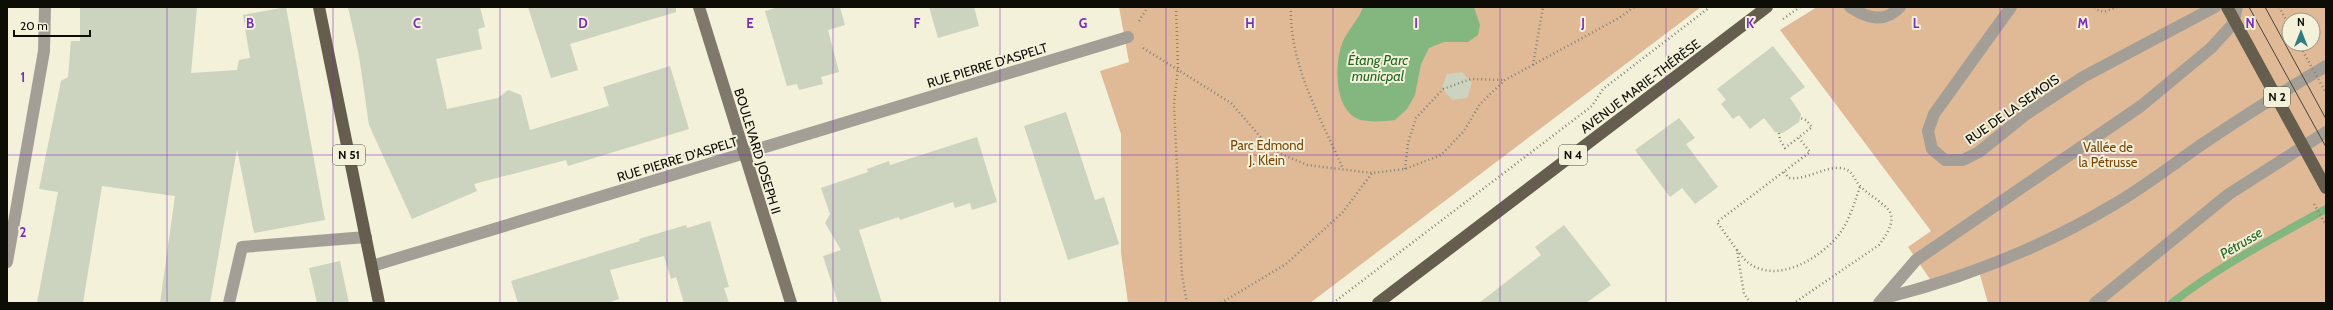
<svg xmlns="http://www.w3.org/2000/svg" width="2333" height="310" font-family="Cabin,sans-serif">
	<rect width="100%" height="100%" fill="#f3f1da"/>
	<g fill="#e0b997" fill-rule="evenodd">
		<polygon points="1119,7 1701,7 1310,303 1128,303 1121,253 1121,134 1100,71 1129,62"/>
		<path d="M1817,7h509v296h-338l-10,-35 -44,17 -26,-38 23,-16 -151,-201zM2289,20h24v24h-24z"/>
	</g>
	<path fill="#84b780" d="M1363,7h111l6,18 -2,10 -10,7h-24l-15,6 -8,16 -6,31 -8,14 -12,11c-11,1 -26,3 -37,-1 -25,-10 -24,-60 -14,-80 6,-12 15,-20 19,-32z"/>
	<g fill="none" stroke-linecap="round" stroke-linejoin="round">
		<path stroke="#84b780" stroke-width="8" d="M2172,303c47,-37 102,-65 154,-94"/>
	</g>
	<g fill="#ccd3be">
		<polygon points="80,7 197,7 191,73 237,70 239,60 250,58 243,15 286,7 325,220 254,233 237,149 210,303 160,303 175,196 102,186 83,303 37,303 58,192 39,189 61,81 68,77 71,41 80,41"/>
		<polygon points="348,7 480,7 485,27 478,29 482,49 436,59 447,109 498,98 508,90 521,95 530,130 609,106 603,87 670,66 689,129 568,166 566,160 474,184 477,191 412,219 369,125 359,56"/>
		<polygon points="528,7 676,7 676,12 570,44 578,70 551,78"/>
		<polygon points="778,7 840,7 845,25 828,30 839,72 821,77 823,84 799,90 797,84 787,86 765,11"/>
		<polygon points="929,7 974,7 979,26 938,38"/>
		<polygon points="1773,46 1805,87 1790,98 1801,114 1799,122 1783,133 1775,132 1764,118 1750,129 1739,115 1733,119 1721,104 1726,100 1717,89"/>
		<polygon points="1462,72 1472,83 1467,98 1452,100 1442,88 1447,74"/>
		<polygon points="1066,112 1095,200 1104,197 1119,244 1068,260 1024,126"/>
		<polygon points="1679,118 1695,138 1686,144 1718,187 1695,204 1682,188 1670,197 1635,150"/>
		<polygon points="977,137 997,202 972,210 970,203 955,208 953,202 900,220 899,217 859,230 882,303 838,303 823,256 841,250 825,223 830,214 821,188 868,172 867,169 889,161 890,165"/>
		<polygon points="710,221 729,287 724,288 729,303 684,303 676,277 671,279 664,256 610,270 619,299 608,303 518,303 511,281 640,241 639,239 686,225 687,228"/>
		<polygon points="1564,225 1611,285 1586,303 1479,303 1541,255 1535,247"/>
		<polygon points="340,261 349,303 317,303 309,268"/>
	</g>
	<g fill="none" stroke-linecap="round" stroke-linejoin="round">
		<g stroke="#868475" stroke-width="2.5" stroke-dasharray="1 3" stroke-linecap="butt">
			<polyline points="1176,7 1178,68 1174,104 1182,276 1187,303"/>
			<path d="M1291,7c-2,58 30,111 52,162"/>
			<polyline points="2095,7 2097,10 2104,12 2117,7"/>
			<polyline points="2279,7 2289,25"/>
			<polyline points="1783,19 1800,7"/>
			<polyline points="1139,21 1148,7"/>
			<polyline points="1143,48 1231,103 1272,150 1307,165 1372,173 1405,169 1441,155 1464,131 1480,104 1505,80 1619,18 1634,7"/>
			<polyline points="1533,65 1543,7"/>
			<polyline points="1779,133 1780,140 1785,148 1812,127 1806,120 1800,118"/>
			<polyline points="1405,169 1408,143 1416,118 1443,89 1471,79 1504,80"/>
			<path d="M1784,172l5,6c19,2 34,-11 51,-10 14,1 13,12 22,20 22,20 44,21 17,57l-85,58"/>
			<path d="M1737,250c4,5 8,11 13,14 29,19 68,-5 87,-27 12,-14 17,-34 23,-50"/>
			<polyline points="1221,303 1286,264 1343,212 1372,173"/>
			<polyline points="1333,303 1592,106 1603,89 1710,7"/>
			<polyline points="1751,303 1744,294 1737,250 1717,222 1810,152 1799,138"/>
		</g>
		<g stroke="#a39f96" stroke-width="12">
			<path d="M1885,298c79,-20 158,-51 228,-93 31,-18 59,-40 88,-60 41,-28 83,-54 125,-79"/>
			<polyline points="229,303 242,247 366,237"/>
			<polyline points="2095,303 2229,194 2326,132"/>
		</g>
		<g stroke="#a39f96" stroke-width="12">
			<path d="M1850,7c17,11 34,17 50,0"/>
			<polyline points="2011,7 1934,114 1928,131 1932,149 1945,160 1963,160 1979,152 2025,115 2083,77 2215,7"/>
			<polyline points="7,262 44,51 45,7"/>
			<polyline points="372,266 1128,37"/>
			<polyline points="1879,303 1916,260 2141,106 2211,48 2233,24 2237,7"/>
		</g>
		<polyline stroke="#7f786b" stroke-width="12" points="699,7 791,303"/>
		<g stroke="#655d4d" stroke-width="12">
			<polyline points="319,7 379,303"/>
			<polyline points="1378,303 1767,7"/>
		</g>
		<g stroke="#46453a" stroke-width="1">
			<polyline points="2249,7 2326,147"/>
			<polyline points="2265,7 2326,119"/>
		</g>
		<g stroke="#868475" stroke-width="2.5" stroke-dasharray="1 3" stroke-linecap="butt">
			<polyline points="2299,44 2326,93"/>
			<polyline points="2314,204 2326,225"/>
		</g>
		<polyline stroke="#655d4d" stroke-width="12" points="2227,7 2326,188"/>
	</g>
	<path fill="none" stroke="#7b2cbf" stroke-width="1" stroke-opacity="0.55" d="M167,7v296M333,7v296M500,7v296M667,7v296M833,7v296M1000,7v296M1166,7v296M1333,7v296M1500,7v296M1666,7v296M1833,7v296M2000,7v296M2166,7v296M7,155h2319"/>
	<g text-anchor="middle" stroke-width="4" stroke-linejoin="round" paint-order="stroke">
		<g fill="#f3f1da" stroke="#525146" stroke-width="1">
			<rect x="2264" y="87" width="26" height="20" rx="3"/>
			<rect x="333" y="145" width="32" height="20" rx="3"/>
			<rect x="1559" y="145" width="28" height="20" rx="3"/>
		</g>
		<g font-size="12" font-weight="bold" fill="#0d0d06">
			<text x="2277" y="101">N 2</text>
			<text x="349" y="159">N 51</text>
			<text x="1573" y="159">N 4</text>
		</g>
		<g font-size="13" fill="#0d0d06" stroke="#f3f1da">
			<text transform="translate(987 65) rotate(-17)" y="5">RUE PIERRE D'ASPELT</text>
			<text transform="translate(1640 86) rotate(-37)" y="5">AVENUE MARIE-THÉRÈSE</text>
			<text transform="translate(2012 109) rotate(-35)" y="5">RUE DE LA SEMOIS</text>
			<text transform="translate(758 151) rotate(73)" y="5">BOULEVARD JOSEPH II</text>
			<text transform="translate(677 159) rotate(-17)" y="5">RUE PIERRE D'ASPELT</text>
		</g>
		<g font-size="13" fill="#7b4606" stroke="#f3f1da">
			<text x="1267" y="150">Parc Edmond<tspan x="1267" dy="15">J. Klein</tspan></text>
			<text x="2108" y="152">Vallée de<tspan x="2108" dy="15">la Pétrusse</tspan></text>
		</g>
		<g font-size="14" font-style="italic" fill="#236822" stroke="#f3f1da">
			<text x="1378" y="65">Étang Parc<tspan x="1378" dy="16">municpal</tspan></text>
			<text transform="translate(2241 243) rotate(-31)" y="5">Pétrusse</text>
		</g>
	</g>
	<g font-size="13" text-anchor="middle" font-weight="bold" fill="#7b2cbf" stroke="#f3f1da" stroke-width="4" stroke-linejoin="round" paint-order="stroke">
		<text x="250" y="28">B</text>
		<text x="417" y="28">C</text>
		<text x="583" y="28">D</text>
		<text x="750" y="28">E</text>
		<text x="917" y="28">F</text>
		<text x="1083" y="28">G</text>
		<text x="1250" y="28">H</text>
		<text x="1416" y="28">I</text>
		<text x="1583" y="28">J</text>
		<text x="1750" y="28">K</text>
		<text x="1916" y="28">L</text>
		<text x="2083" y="28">M</text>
		<text x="2250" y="28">N</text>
		<text x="23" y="82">1</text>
		<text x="23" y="237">2</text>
	</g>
	<rect width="2333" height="310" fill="none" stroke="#0d0d06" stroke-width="16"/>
	<g transform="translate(2301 32)"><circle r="19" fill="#f3f1da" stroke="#979685"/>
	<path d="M0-3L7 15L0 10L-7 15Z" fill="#317a80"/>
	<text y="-6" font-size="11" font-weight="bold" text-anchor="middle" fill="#0d0d06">N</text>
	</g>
	<path d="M14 30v6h76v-6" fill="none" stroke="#0d0d06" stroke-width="2"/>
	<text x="20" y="30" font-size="12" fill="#0d0d06" stroke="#f3f1da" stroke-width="3" paint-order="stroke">20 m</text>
</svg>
